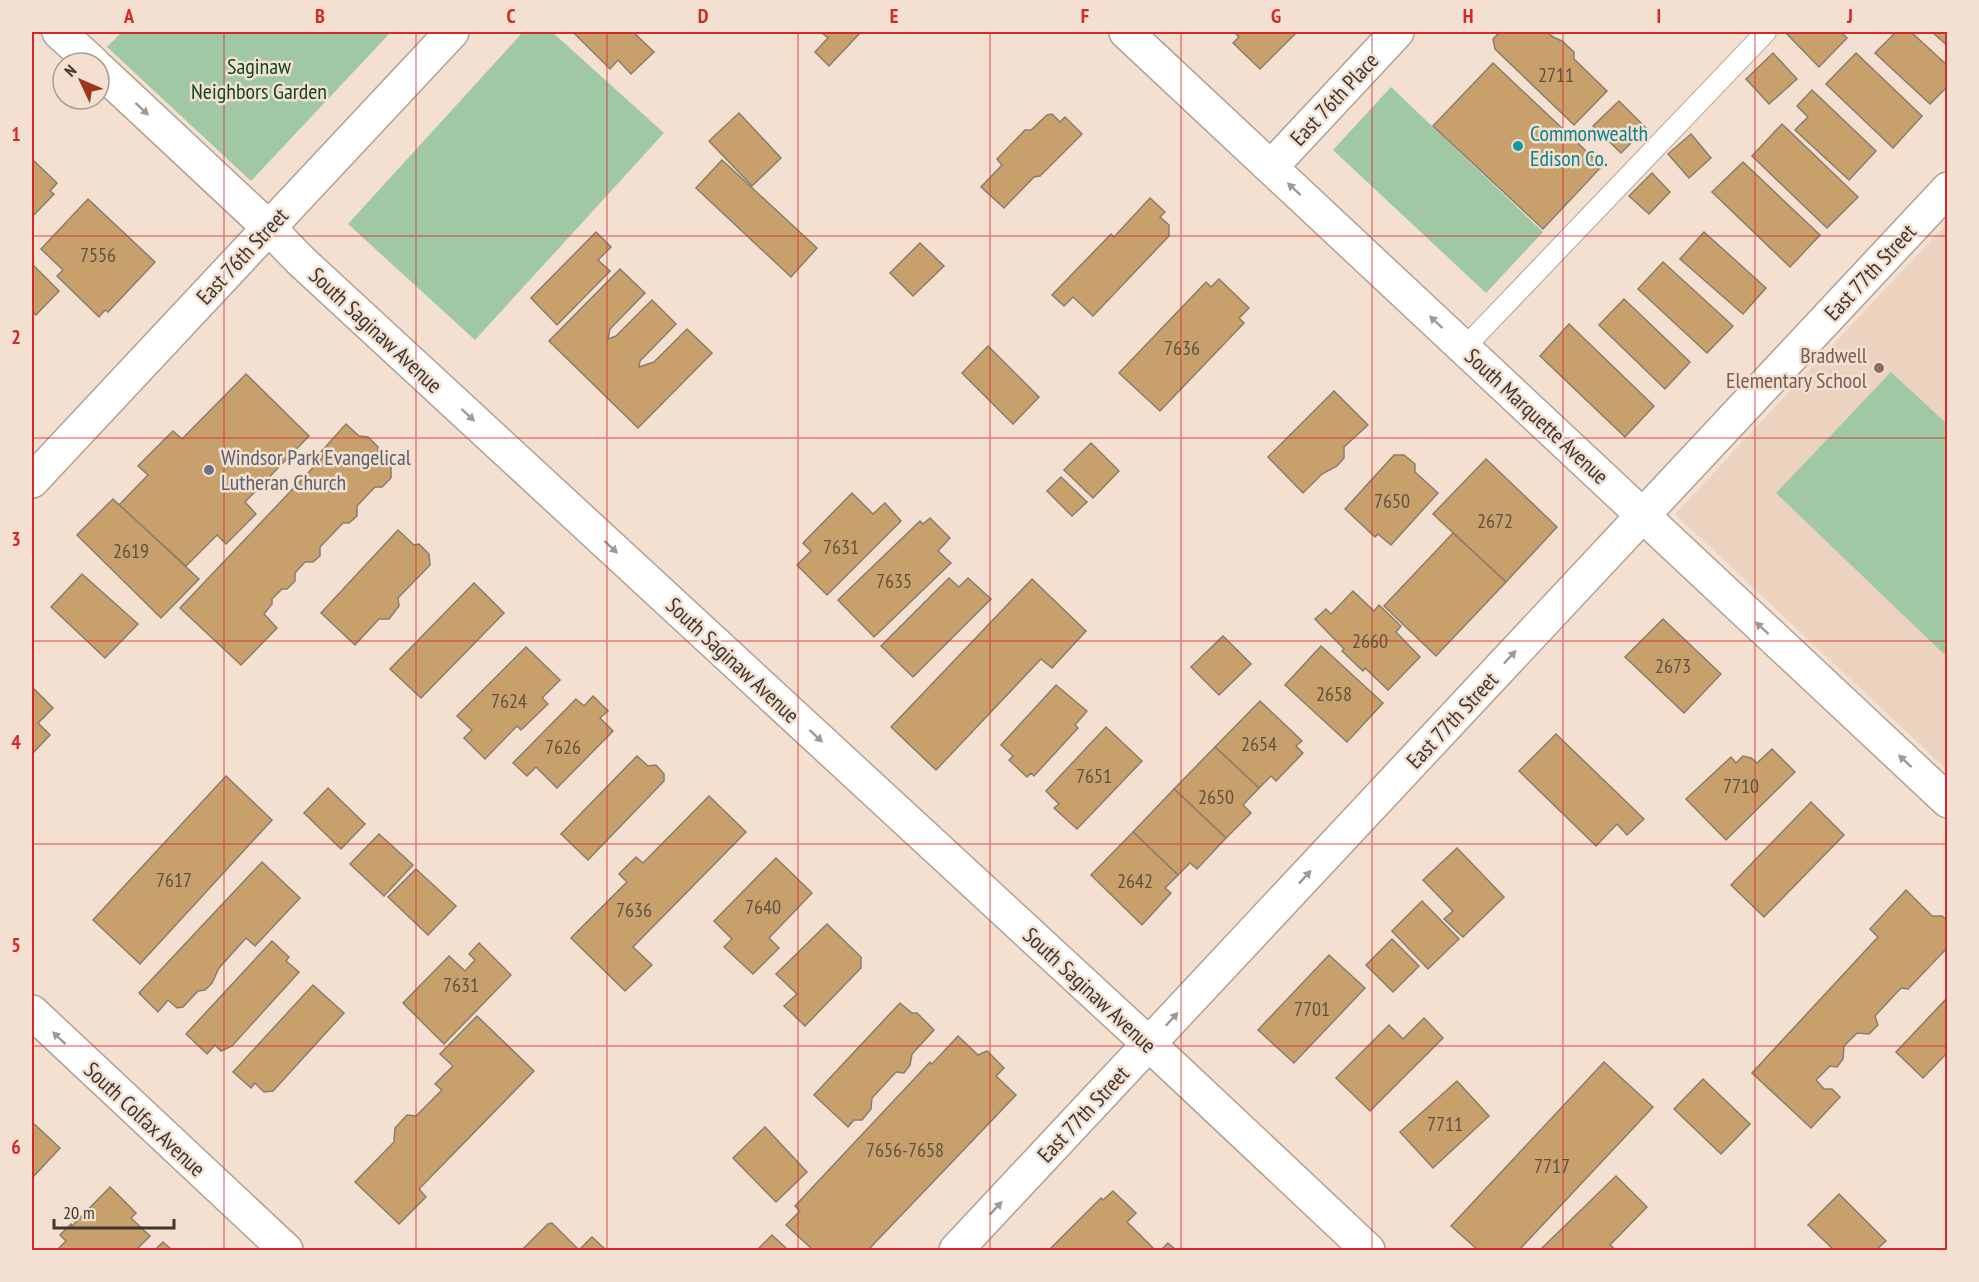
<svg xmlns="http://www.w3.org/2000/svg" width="1979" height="1282" font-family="'PT Sans Narrow',sans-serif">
	<rect width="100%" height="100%" fill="#f3e0d1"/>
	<polygon fill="#ebd3bf" points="1947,223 1947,770 1675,514"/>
	<g fill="#a0c8a5">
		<polygon points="122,32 391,32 251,181 107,47"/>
		<polygon points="523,32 552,32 664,133 475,340 348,224"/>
		<polygon points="1391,87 1543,232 1486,293 1333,150"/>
		<polygon points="1891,372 1947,424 1947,657 1776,493"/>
	</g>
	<g fill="#c8a06b" stroke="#8a7d6d" stroke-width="1.5">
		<polygon points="573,32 633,32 654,52 631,74 618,60 610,69"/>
		<polygon points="821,32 865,32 861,32 829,66 815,52 828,38"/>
		<polygon points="1234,32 1297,32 1260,69 1233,43 1239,37"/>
		<polygon points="1500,32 1547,32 1553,37 1562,41 1574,52 1574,59 1607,91 1574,125 1495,49 1493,39"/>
		<polygon points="1785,32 1841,32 1847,38 1819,67"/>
		<polygon points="1896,32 1911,32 1948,66 1948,86 1930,104 1875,53"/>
		<polygon points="1932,32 1948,32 1948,46"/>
		<polygon points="1773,53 1797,79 1769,104 1746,79"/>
		<polygon points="1856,53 1922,116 1893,148 1826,84"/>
		<polygon points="1493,63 1602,166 1543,229 1433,126"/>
		<polygon points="1812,90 1876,151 1849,180 1795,130 1808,117 1797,106"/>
		<polygon points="1619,101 1646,128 1621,153 1593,126"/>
		<polygon points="739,113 781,158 752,186 709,141"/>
		<polygon points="1052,114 1060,122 1065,117 1082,134 1040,176 1034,177 1004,208 981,187 1002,165 997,159 1025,130 1031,130 1047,115"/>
		<polygon points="1782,124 1858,197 1827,228 1752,156"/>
		<polygon points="1691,134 1711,158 1689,178 1668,154"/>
		<polygon points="32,159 57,183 50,191 54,194 32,217"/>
		<polygon points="722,160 817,248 791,277 696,188"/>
		<polygon points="1743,162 1820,235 1790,267 1712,192"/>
		<polygon points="1652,173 1670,192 1649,214 1629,196"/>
		<polygon points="1150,198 1165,212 1160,217 1169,225 1169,236 1093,316 1073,297 1064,306 1052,295 1111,234 1114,237"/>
		<polygon points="88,199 155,262 108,312 105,310 99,317 57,276 63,270 41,249"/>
		<polygon points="596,232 611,247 598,260 610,271 557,325 531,298"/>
		<polygon points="1704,232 1766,288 1743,314 1680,259"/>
		<polygon points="920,243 944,266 913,296 890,273"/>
		<polygon points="1663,262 1733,326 1707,353 1638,289"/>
		<polygon points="32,264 59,291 36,315 32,311"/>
		<polygon points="620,269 645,293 610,329 608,339 616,336 652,300 676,324 640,361 639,367 654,362 687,329 712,353 638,428 549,341"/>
		<polygon points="1219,279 1249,308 1239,318 1244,323 1160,411 1119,373 1206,282 1211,287"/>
		<polygon points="1624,299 1690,362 1665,389 1599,325"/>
		<polygon points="1569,324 1654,406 1625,437 1540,356"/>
		<polygon points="988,346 1039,397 1013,424 962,373"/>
		<polygon points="246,374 309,436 245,502 256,514 226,544 217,535 186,566 119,505 148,475 138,466 173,431 182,439"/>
		<polygon points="1334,391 1368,425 1344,447 1344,458 1337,466 1322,474 1303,493 1268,457"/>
		<polygon points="346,424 359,436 368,437 378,447 378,454 391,466 391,478 382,487 375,487 357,506 357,516 349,523 343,523 320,547 320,556 313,562 305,562 295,573 295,581 287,589 282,589 272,599 272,604 264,614 277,628 241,665 180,608 323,457 320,453"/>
		<polygon points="1091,443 1119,471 1093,498 1064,470"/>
		<polygon points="1394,455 1404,455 1415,464 1415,472 1438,493 1391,545 1378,534 1375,537 1345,509"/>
		<polygon points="1486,459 1557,527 1506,582 1433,514"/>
		<polygon points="1061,477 1087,502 1072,516 1047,491"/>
		<polygon points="852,493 873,514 885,503 901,521 827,595 797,565 811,551 803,543"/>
		<polygon points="113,499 199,579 161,618 77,535"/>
		<polygon points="930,518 950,538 938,551 951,563 874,637 838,600 920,521 923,524"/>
		<polygon points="398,530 414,545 419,544 429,554 430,565 398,598 399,606 389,619 379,619 355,645 321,613"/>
		<polygon points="1453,533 1506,582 1436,656 1384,606"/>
		<polygon points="82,574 138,624 105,658 51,607"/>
		<polygon points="949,578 959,587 968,578 991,599 913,677 881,646"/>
		<polygon points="1032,579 1086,631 1052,668 1041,659 936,770 891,727"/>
		<polygon points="474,583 504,613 421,698 390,669"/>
		<polygon points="1353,591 1374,611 1379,605 1401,626 1396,632 1420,657 1388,690 1365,668 1363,671 1342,651 1344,649 1315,619 1326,609 1331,614"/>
		<polygon points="1663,619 1721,674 1684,713 1625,657"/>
		<polygon points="1223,636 1251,664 1219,695 1191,667"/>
		<polygon points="1321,646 1383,703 1347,742 1285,685"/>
		<polygon points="526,647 560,680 542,698 548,704 521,730 517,726 485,759 464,738 472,730 457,716"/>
		<polygon points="1056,685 1087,711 1075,725 1078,728 1034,776 1031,773 1027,777 1009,760 1013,756 1001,745"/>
		<polygon points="32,687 53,708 38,723 50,735 32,754"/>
		<polygon points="593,696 608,711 600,718 613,731 557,788 536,767 527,776 513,763 576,699 584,706"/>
		<polygon points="1260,701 1302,741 1296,746 1303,753 1276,781 1271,776 1259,788 1215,747"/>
		<polygon points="1106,727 1142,761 1077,829 1054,808 1059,804 1046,791"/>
		<polygon points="1556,734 1644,819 1627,835 1617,824 1596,846 1519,771"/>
		<polygon points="1215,747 1259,788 1243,805 1251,813 1226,838 1174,789"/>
		<polygon points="1772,749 1795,772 1726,840 1686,799 1731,757 1736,763 1743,756 1751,758 1757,763"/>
		<polygon points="637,756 648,766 656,765 664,774 664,781 588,860 561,834"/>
		<polygon points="226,776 272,820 140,964 93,920"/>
		<polygon points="328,788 365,824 341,849 304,813"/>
		<polygon points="1174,789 1226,838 1197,869 1190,863 1178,875 1133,832"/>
		<polygon points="709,796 746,832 633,947 652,965 625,991 571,938 627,882 619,874 636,857 643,863"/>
		<polygon points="1811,802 1844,835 1764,917 1731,885"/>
		<polygon points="1133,832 1178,875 1165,888 1171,893 1142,925 1091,875"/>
		<polygon points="379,834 413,865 384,896 350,864"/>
		<polygon points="1457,848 1504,897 1463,937 1444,919 1453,911 1423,880"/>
		<polygon points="776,858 812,893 769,938 779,948 753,974 724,947 732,939 714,921"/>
		<polygon points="262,862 300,898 255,946 246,938 219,968 212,983 205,990 198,991 183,1007 177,1008 168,1000 158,1012 139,993"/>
		<polygon points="416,869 456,906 428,935 388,897"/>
		<polygon points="1906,890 1932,916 1942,916 1948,921 1948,947 1908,989 1901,988 1875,1016 1878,1025 1869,1034 1857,1033 1844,1046 1843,1059 1837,1067 1830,1066 1816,1080 1824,1089 1832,1089 1840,1097 1811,1128 1752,1073 1878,937 1870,929"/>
		<polygon points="1422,901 1459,939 1428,969 1392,931"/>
		<polygon points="827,924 861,957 861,968 805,1026 784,1006 797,994 776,974"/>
		<polygon points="1392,939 1419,966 1393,992 1366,965"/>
		<polygon points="272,941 289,957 286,961 299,972 232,1046 221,1051 215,1045 207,1054 186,1034"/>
		<polygon points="479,943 511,975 444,1044 403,1003 449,956 465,971 475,960 469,954"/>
		<polygon points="1329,955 1365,988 1294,1063 1258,1030"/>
		<polygon points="313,985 344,1013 273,1091 264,1092 255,1083 251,1088 233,1072"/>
		<polygon points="1948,997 1948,1052 1923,1078 1896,1052"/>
		<polygon points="900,1003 912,1013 917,1013 934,1030 912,1054 910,1065 904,1073 896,1072 872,1098 871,1109 862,1120 854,1120 848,1127 814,1095"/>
		<polygon points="477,1016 534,1071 419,1189 426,1197 399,1224 355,1182 394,1142 395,1128 407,1115 416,1116 442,1090 435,1084 453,1066 440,1054"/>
		<polygon points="1424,1018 1443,1038 1370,1111 1336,1078 1389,1025 1403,1039"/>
		<polygon points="958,1036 978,1055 987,1051 1004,1068 996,1076 1016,1095 868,1250 813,1250 786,1225 800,1211 795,1206 930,1062 932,1064"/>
		<polygon points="1604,1062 1653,1107 1519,1250 1478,1250 1451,1226"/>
		<polygon points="1703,1079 1750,1124 1721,1154 1674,1109"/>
		<polygon points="1457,1081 1489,1116 1433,1168 1400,1132"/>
		<polygon points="32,1122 60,1148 32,1178"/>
		<polygon points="765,1127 807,1172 776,1202 733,1158"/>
		<polygon points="1616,1176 1647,1207 1610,1245 1615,1249 1614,1250 1540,1250"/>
		<polygon points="110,1187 136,1213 131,1218 150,1236 136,1250 57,1250 66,1241 60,1235 71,1224 72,1226"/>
		<polygon points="1113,1191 1136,1213 1127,1222 1155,1250 1049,1250 1101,1198 1103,1200"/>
		<polygon points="1839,1194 1886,1241 1876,1250 1834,1250 1808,1225"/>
		<polygon points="552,1223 579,1250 592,1237 606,1250 522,1250 548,1224"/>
		<polygon points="772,1235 788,1250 757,1250"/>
		<polygon points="163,1242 172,1250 155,1250"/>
		<polygon points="1168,1243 1176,1250 1161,1250"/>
	</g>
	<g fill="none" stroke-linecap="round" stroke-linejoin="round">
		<g stroke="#b2a092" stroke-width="22">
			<polyline id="lane" points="1464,348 1766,32"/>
		</g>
		<g stroke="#b2a092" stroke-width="36">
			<g id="street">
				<polyline points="59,32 93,63"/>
				<polyline points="1126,32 1948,801"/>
				<polyline points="99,69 268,227 301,261 1149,1044 1368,1250"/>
				<polyline points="1271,167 1397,32"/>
				<polyline points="32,1012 286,1250"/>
				<polyline points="956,1250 1948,189"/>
			</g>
		</g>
		<g stroke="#b2a092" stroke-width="36">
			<polyline id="secondary" points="32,481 452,32"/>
		</g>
		<use href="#lane" stroke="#fff" stroke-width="20"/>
		<use href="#street" stroke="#fff" stroke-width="33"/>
		<use href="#secondary" stroke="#fff" stroke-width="33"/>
	</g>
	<defs><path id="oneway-solid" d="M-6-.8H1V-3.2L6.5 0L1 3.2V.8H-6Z" transform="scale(1.5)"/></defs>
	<g fill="#9e9a98">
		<use href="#oneway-solid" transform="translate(142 109) rotate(43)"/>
		<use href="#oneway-solid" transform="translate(1294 189) rotate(-137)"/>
		<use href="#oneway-solid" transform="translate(1436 322) rotate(-137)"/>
		<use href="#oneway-solid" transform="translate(468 415) rotate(43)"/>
		<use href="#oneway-solid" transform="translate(611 547) rotate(43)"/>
		<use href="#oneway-solid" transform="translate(1762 628) rotate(-137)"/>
		<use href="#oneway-solid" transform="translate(1510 657) rotate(-47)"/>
		<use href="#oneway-solid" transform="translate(816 736) rotate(43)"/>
		<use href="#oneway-solid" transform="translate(1905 761) rotate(-137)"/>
		<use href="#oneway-solid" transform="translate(1305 877) rotate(-47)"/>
		<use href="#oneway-solid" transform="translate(1172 1019) rotate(-47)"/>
		<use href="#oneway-solid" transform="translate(59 1038) rotate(-137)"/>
		<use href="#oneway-solid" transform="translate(996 1208) rotate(-47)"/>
	</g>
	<path fill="none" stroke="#d62828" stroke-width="1.5" stroke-opacity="0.55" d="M224,32v1218M416,32v1218M607,32v1218M798,32v1218M990,32v1218M1181,32v1218M1372,32v1218M1563,32v1218M1755,32v1218M32,236h1916M32,438h1916M32,641h1916M32,844h1916M32,1046h1916"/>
	<circle fill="#0f9aa8" stroke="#f3e0d1" stroke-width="2" cx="1518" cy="146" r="6"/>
	<circle fill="#8d6e63" stroke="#f3e0d1" stroke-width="2" cx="1879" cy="368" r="6"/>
	<circle fill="#6b7280" stroke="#f3e0d1" stroke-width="2" cx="209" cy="470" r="6"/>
	<g text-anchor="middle" stroke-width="5" stroke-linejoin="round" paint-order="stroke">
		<g font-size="20" fill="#60503f">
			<text x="1556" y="82">2711</text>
			<text x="98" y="262">7556</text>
			<text x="1182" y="355">7636</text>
			<text x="1392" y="508">7650</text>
			<text x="1495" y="528">2672</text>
			<text x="841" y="554">7631</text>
			<text x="131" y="558">2619</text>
			<text x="894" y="588">7635</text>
			<text x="1370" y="648">2660</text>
			<text x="1673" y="673">2673</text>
			<text x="1334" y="701">2658</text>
			<text x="509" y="708">7624</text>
			<text x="1259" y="751">2654</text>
			<text x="563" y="754">7626</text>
			<text x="1094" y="783">7651</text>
			<text x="1741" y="793">7710</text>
			<text x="1216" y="804">2650</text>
			<text x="174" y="887">7617</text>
			<text x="1135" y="888">2642</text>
			<text x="763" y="914">7640</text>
			<text x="634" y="917">7636</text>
			<text x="461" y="992">7631</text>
			<text x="1312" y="1016">7701</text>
			<text x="1445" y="1131">7711</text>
			<text x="905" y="1157">7656-7658</text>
			<text x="1552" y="1173">7717</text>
		</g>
		<g font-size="22" fill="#0f491f" stroke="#f3e0d1">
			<text x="259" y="74">Saginaw<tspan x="259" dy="25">Neighbors Garden</tspan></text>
		</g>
		<g font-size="22" fill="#3e3630" stroke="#f3e0d1">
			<text transform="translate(1334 99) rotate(-47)" y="8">East 76th Place</text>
			<text transform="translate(242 256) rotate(-47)" y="8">East 76th Street</text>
			<text transform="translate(1870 272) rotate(-47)" y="8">East 77th Street</text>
			<text transform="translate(376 330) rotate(43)" y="8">South Saginaw Avenue</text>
			<text transform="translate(1537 416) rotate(43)" y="8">South Marquette Avenue</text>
			<text transform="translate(733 660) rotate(43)" y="8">South Saginaw Avenue</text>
			<text transform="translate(1452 720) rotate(-47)" y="8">East 77th Street</text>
			<text transform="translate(1090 990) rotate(43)" y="8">South Saginaw Avenue</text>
			<text transform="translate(1083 1114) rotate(-47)" y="8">East 77th Street</text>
			<text transform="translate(145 1119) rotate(43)" y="8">South Colfax Avenue</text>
		</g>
		<g font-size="22" fill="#0d838f" stroke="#f3e0d1" text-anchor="start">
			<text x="1530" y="141">Commonwealth<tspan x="1530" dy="25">Edison Co.</tspan></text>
		</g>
		<g font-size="22" fill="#785e54" stroke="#f3e0d1" text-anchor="end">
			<text x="1867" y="363">Bradwell<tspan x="1867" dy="25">Elementary School</tspan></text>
		</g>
		<g font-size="22" fill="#5b616d" stroke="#f3e0d1" text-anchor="start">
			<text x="221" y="465">Windsor Park Evangelical<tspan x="221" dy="25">Lutheran Church</tspan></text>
		</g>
	</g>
	<rect width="1979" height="1282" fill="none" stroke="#f3e0d1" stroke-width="66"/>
	<g transform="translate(81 81) rotate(314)"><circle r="28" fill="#f3e0d1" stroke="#ab9c91" stroke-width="1.5"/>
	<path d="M0-4.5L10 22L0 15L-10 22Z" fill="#9e361b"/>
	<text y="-9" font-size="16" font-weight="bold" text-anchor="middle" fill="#3e3630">N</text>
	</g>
	<path d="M54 1219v9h120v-9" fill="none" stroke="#3e3630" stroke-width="3"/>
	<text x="63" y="1219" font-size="18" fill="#3e3630" stroke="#f3e0d1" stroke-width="4.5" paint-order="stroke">20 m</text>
	<rect x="33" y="33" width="1913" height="1216" fill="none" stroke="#d62828" stroke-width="2"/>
	<g font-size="20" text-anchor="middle" font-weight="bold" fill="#d62828">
		<text x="129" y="23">A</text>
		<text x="320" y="23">B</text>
		<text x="511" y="23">C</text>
		<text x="703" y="23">D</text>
		<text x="894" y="23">E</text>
		<text x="1085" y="23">F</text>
		<text x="1276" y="23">G</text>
		<text x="1468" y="23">H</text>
		<text x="1659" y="23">I</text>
		<text x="1850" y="23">J</text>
		<text x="16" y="141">1</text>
		<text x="16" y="344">2</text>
		<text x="16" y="546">3</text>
		<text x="16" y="749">4</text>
		<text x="16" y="952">5</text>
		<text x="16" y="1154">6</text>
	</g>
</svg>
